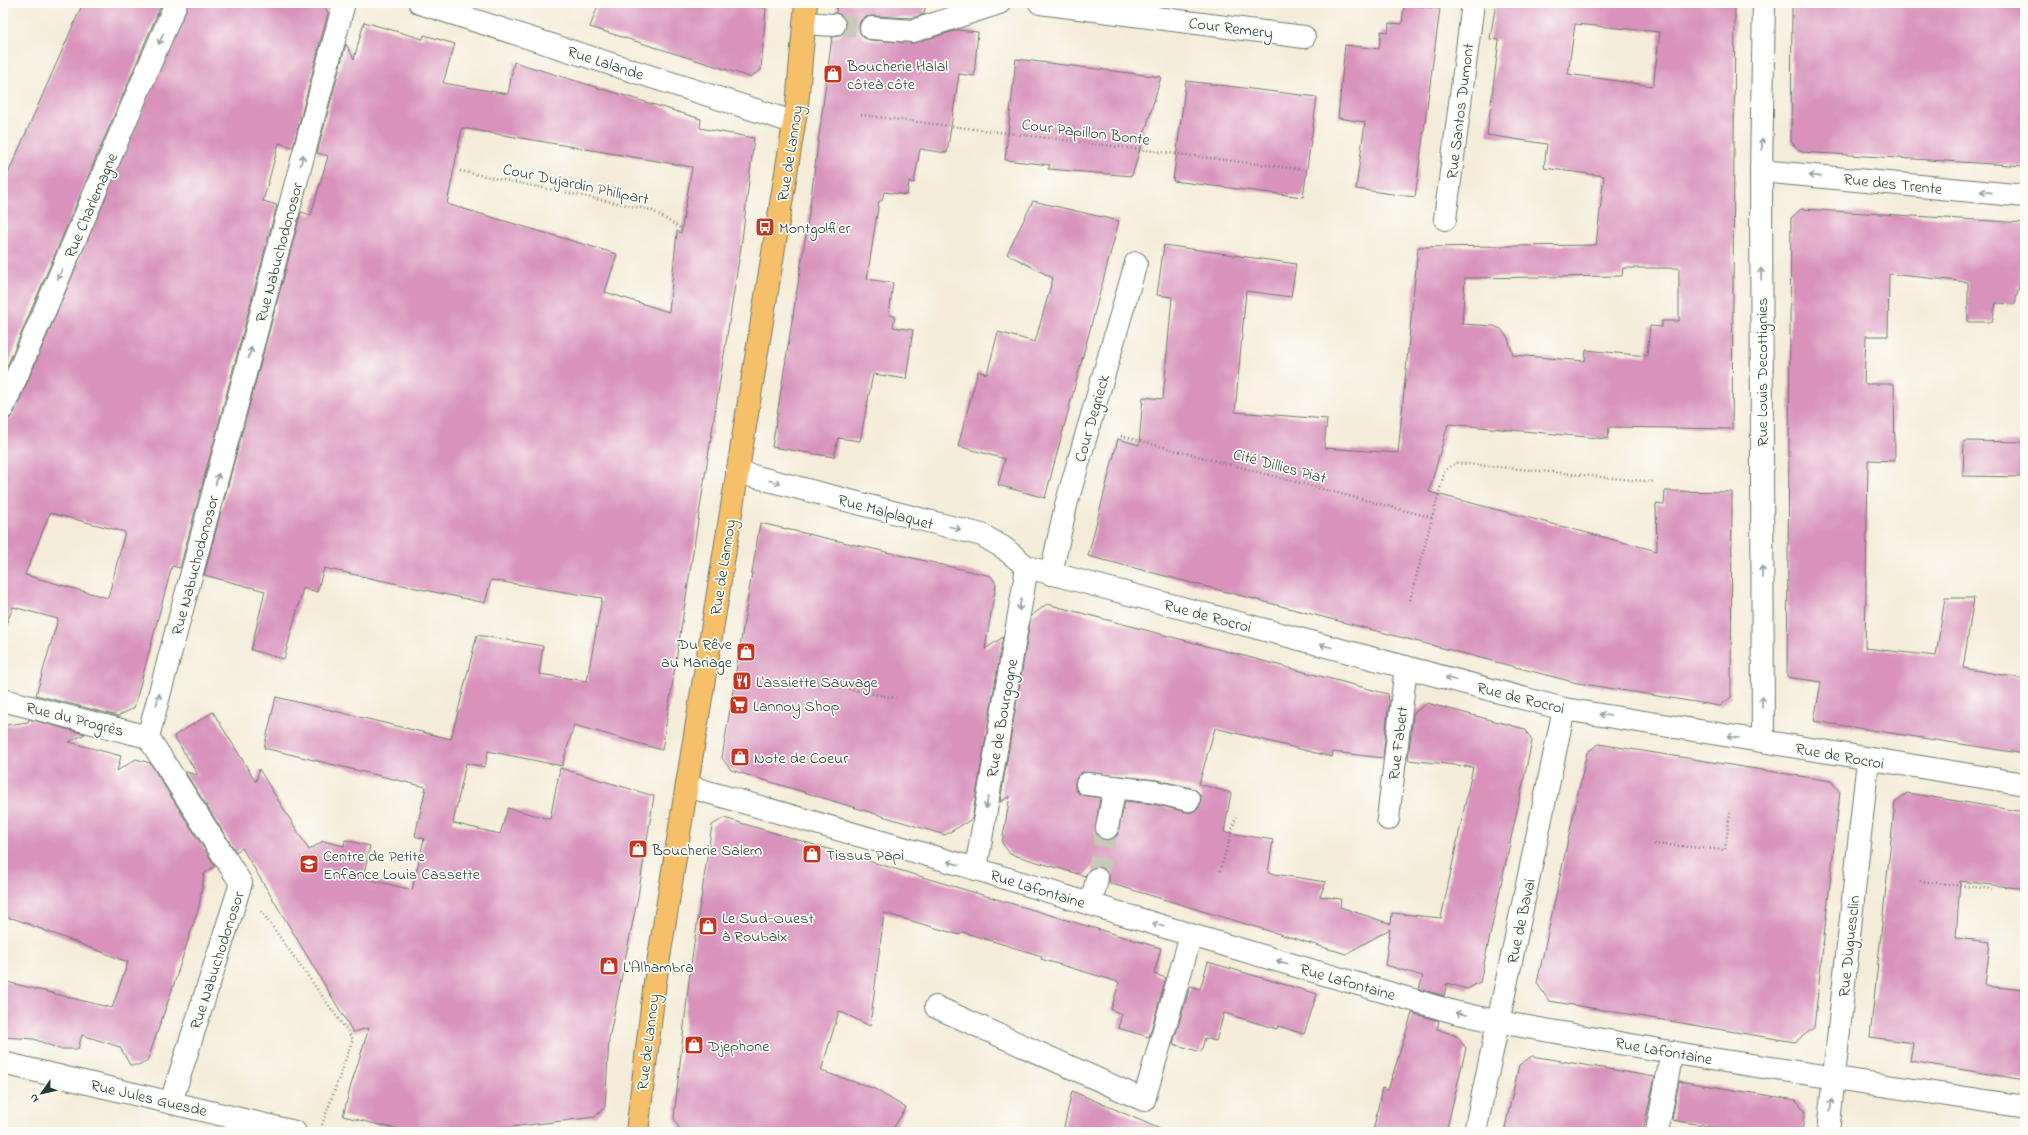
<svg xmlns="http://www.w3.org/2000/svg" width="2028" height="1135" font-family="'Indie Flower',sans-serif">
	<rect width="100%" height="100%" fill="#fdfcf7"/>
	<filter id="ink" filterUnits="userSpaceOnUse"><feTurbulence type="fractalNoise" baseFrequency=".025" numOctaves="2"/><feDisplacementMap in="SourceGraphic" scale="8" xChannelSelector="R" yChannelSelector="G"/><feConvolveMatrix kernelMatrix="1 2 1 2 8 2 1 2 1" color-interpolation-filters="sRGB"/></filter>
	<filter id="wash" filterUnits="userSpaceOnUse"><feTurbulence type="fractalNoise" baseFrequency=".012" numOctaves="4" result="noise"/><feDisplacementMap in="SourceGraphic" scale="16" xChannelSelector="R" yChannelSelector="G"/><feGaussianBlur stdDeviation="0.9" result="paint"/><feColorMatrix in="noise" values="0 0 0 0 0 0 0 0 0 0 0 0 0 0 0 0 0 1.4 0 .05"/><feComposite in="paint" operator="in"/></filter>
	<g filter="url(#wash)">
		<rect width="100%" height="100%" fill="#f4ecd8"/>
		<g id="blocks">
			<g fill="#d892bc" fill-rule="evenodd">
				<polygon points="83,3 162,3 3,376 3,185"/>
				<path d="M188,3h135l5,10 -35,134 -14,-4 -16,58 14,4 -97,363 -8,-2 -38,142 -16,8 -82,-21 22,-76 -45,-12 -8,20h-2v-207l7,-2 4,-5zM50,513l75,19 -17,66 -83,-23z"/>
				<polygon points="599,3 725,3 766,8 761,70 750,77 590,27"/>
				<polygon points="837,3 926,3 924,14 911,18 872,16 865,17 860,21 859,27 860,33 864,38 870,40 912,43 958,30 978,32 974,76 959,74 947,153 920,149 914,183 909,182 907,195 884,192 882,201 879,201 867,279 893,283 889,315 895,316 893,327 913,330 906,379 873,374 860,441 838,438 834,457 772,447 807,227 832,37 840,36 844,32 846,26 845,19 841,15 836,13"/>
				<path d="M1496,3h239l-3,426 -123,-2 -1,12 -160,-15 -19,68 228,59 -1,-47 8,1 1,-14 67,1 -1,205 -11,9 -143,-23 -489,-127 30,-117 21,6 4,-48 20,2 9,-102 -15,-2 7,-50 132,19 -5,33 -45,-6 -11,121 92,7 -3,29 74,5 20,-206 178,-2 8,-69 -60,-8 3,-24 -60,-9 12,-95 -9,-1zM1575,24l85,8 -7,54 -85,-12zM1623,268h56v53h-17v6l-12,-1 -3,30 -61,-6 -1,11 -72,-6 -5,-17 -7,-9 -7,-3 -32,-2 3,-46 157,-2z"/>
				<polygon points="1792,3 2025,3 2025,166 1801,152 1791,142"/>
				<polygon points="1404,4 1440,9 1415,197 1356,189 1365,122 1338,118 1345,45 1379,49 1381,31 1388,32 1389,23 1402,24"/>
				<path d="M364,22l59,17 1,-4 31,9 -12,39 65,11 6,-32 187,57 -1,9 54,10 -12,102 -80,510 -88,-25 -12,41 -74,-15 -3,16 -19,-4 -13,60 47,11 8,-26 42,11 10,-51 94,28 -16,100 -29,143 -4,68 -10,10 -125,15h-62l-65,-16 8,-31 18,-57 -16,4 -111,-184 -6,4 -51,-80 13,3 -24,-39 39,-24 43,70 3,-13 50,81 14,-9 21,5 1,-6 25,6 -7,32 49,12 12,-51 -9,-3 11,-49 -162,-39 12,-51 175,42 26,-104 66,11 -4,28 48,7 15,-83 -111,-18 -6,23 -161,-35 -7,24 -14,-4 -19,71 -33,-9 14,-59 -61,-16 97,-363 10,3 17,-59 -11,-3 29,-109 8,15zM462,128l230,39 -11,66 -4,-2 -8,81 -64,-20 12,-38 -170,-50z"/>
				<polygon points="1016,59 1161,77 1132,176 1048,169 1050,165 1005,160"/>
				<polygon points="1186,81 1317,97 1303,197 1173,181"/>
				<polygon points="1033,201 1119,221 1045,498 998,485 1005,459 958,446 978,371 987,374 998,332 1035,342 1053,278 1007,254"/>
				<polygon points="1801,209 2025,223 2025,286 2019,286 2015,304 1996,303 1992,322 1968,322 1968,282 1889,274 1888,336 1866,336 1864,384 1894,384 1895,461 1868,460 1865,648 1936,656 1945,598 1974,598 1963,668 2025,679 2025,754 1814,721 1821,682 1787,677 1791,218"/>
				<polygon points="1964,441 2025,442 2025,477 1963,476"/>
				<polygon points="760,523 991,576 996,584 985,649 1003,637 972,819 945,835 731,770 722,758"/>
				<path d="M1047,604l341,90 1,7 -6,57 -50,-6 -1,5 -117,-29 -16,56 32,9 -7,39 49,8 -5,33 58,9 -6,14 21,3 -1,8 51,17 1,-11 49,5 32,-151 -65,-7 5,-46 14,-11 98,26 7,12 -52,241 -13,7 -20,-6 -3,13 -25,-7 4,-13 -38,-11 5,-36 -44,25 -237,-71v-8l-4,-5 -5,-3h-7l-5,4 -3,5 -75,-22 -8,-11 8,-47 -10,6 31,-186zM1082,772l75,8 35,8 5,3 4,5v7l-3,6 -6,3h-6l-32,-8 -29,-3 -8,35 -6,4h-7l-5,-3 -4,-5 5,-34 -15,-2 -6,-2 -4,-5v-6l2,-6z"/>
				<polygon points="29,719 85,734 69,742 121,756 117,771 136,759 150,763 215,866 204,874 199,906 174,984 149,1056 147,1061 138,1065 130,1065 120,1047 82,1035 78,1049 59,1049 34,1039 3,1037 3,981 112,1008 128,962 15,919 3,917 3,724 8,725 28,722"/>
				<polygon points="1599,744 1831,781 1840,792 1814,1028 1795,1042 1549,1001 1537,983 1587,752"/>
				<polygon points="1907,793 2025,812 2025,889 1960,881 1956,938 1990,942 1985,986 2025,990 2025,1080 1910,1061 1913,1043 1870,1037 1895,802"/>
				<polygon points="724,818 1161,948 1154,974 1166,978 1149,1037 1118,1028 1122,1014 1111,1010 1119,982 1041,959 1042,956 962,932 960,935 884,913 870,1026 839,1011 821,1071 873,1088 906,1108 891,1132 687,1132 679,1128 674,1118 690,971 712,825"/>
				<polygon points="1208,962 1317,994 1304,1034 1278,1026 1277,1029 1224,1013 1216,1041 1205,1038 1201,1052 1173,1044 1190,986 1200,989"/>
				<polygon points="1412,1013 1439,1021 1437,1029 1457,1036 1466,1048 1446,1132 1373,1132 1382,1088 1388,1090"/>
				<polygon points="1532,1056 1655,1077 1643,1132 1504,1132 1519,1065"/>
				<polygon points="1679,1081 1796,1100 1805,1111 1802,1132 1744,1132 1672,1120"/>
				<polygon points="1072,1091 1105,1105 1167,1132 1063,1132"/>
			</g>
		</g>
	</g>
	<g filter="url(#ink)">
		<use href="#blocks" fill-opacity="0" stroke="#6a7a6d" stroke-width="1"/>
		<g fill="none" stroke-linecap="round" stroke-linejoin="round">
			<g stroke="#c9c9b7" stroke-width="22" stroke-dasharray="22 11" stroke-linecap="butt">
				<polyline points="834,25 871,28"/>
				<polyline points="1097,879 1107,828"/>
			</g>
			<g stroke="#6a7a6d" stroke-width="24">
				<g id="minor">
					<polyline points="420,3 793,122"/>
					<polyline points="1040,3 1304,37"/>
					<polyline points="805,23 834,25"/>
					<polyline points="871,28 913,31 999,3"/>
					<polyline points="1761,171 2025,196"/>
					<polyline points="1445,219 1473,3"/>
					<polyline points="3,408 176,3"/>
					<polyline points="737,472 982,535 1004,548 1027,567 1564,709 2025,784"/>
					<polyline points="1051,574 1066,505 1136,263"/>
					<polyline points="3,700 148,737"/>
					<polyline points="1763,741 1761,171 1764,3"/>
					<polyline points="1087,784 1156,792 1189,800"/>
					<polyline points="687,786 976,869 1191,935 1454,1012 1499,1022 1705,1058 2025,1107"/>
					<polyline points="1388,819 1406,667"/>
					<polyline points="1107,828 1115,787"/>
					<polyline points="976,869 1027,567"/>
					<polyline points="1091,904 1097,879"/>
					<polyline points="936,1007 1144,1100 1191,935"/>
					<polyline points="3,1063 295,1132"/>
					<polyline points="171,1102 241,883 148,737 344,3"/>
					<polyline points="1475,1132 1564,709"/>
					<polyline points="1657,1132 1672,1052"/>
					<polyline points="1828,1132 1868,760"/>
				</g>
			</g>
			<g stroke="#6a7a6d" stroke-width="24">
				<polyline id="major" points="637,1132 655,982 797,105 806,3"/>
			</g>
			<g stroke="#6a7a6d" stroke-width="2.5" stroke-dasharray="1 3" stroke-linecap="butt">
				<polyline points="861,115 1307,170"/>
				<polyline points="460,171 651,210 682,229"/>
				<polyline points="1121,436 1433,518"/>
				<polyline points="1410,600 1445,470 1457,463 1654,482"/>
				<polyline points="799,677 802,677 806,681 896,698"/>
				<polyline points="1654,844 1725,850 1730,813"/>
				<polyline points="1220,871 1236,817"/>
				<polyline points="1920,881 1992,889"/>
				<polyline points="261,911 353,1039 322,1125"/>
			</g>
			<use href="#minor" stroke="#fff" stroke-width="22"/>
			<use href="#major" stroke="#f6c06b" stroke-width="22"/>
		</g>
		<defs><path id="oneway-shaft" d="M-6 0H5M1.5-3L5.5 0L1.5 3" fill="none" stroke-width="1.6" stroke-linecap="round" stroke-linejoin="round"/></defs>
		<g stroke="#8f9e9a">
			<use href="#oneway-shaft" transform="translate(161 39) rotate(113)"/>
			<use href="#oneway-shaft" transform="translate(1762 144) rotate(-89)"/>
			<use href="#oneway-shaft" transform="translate(302 160) rotate(-75)"/>
			<use href="#oneway-shaft" transform="translate(1815 176) rotate(-174)"/>
			<use href="#oneway-shaft" transform="translate(1986 192) rotate(-174)"/>
			<use href="#oneway-shaft" transform="translate(60 274) rotate(113)"/>
			<use href="#oneway-shaft" transform="translate(1761 274) rotate(-90)"/>
			<use href="#oneway-shaft" transform="translate(250 353) rotate(-75)"/>
			<use href="#oneway-shaft" transform="translate(217 479) rotate(-75)"/>
			<use href="#oneway-shaft" transform="translate(775 482) rotate(15)"/>
			<use href="#oneway-shaft" transform="translate(955 528) rotate(15)"/>
			<use href="#oneway-shaft" transform="translate(1762 572) rotate(-90)"/>
			<use href="#oneway-shaft" transform="translate(1020 605) rotate(100)"/>
			<use href="#oneway-shaft" transform="translate(1326 646) rotate(-165)"/>
			<use href="#oneway-shaft" transform="translate(1451 679) rotate(-165)"/>
			<use href="#oneway-shaft" transform="translate(158 699) rotate(-75)"/>
			<use href="#oneway-shaft" transform="translate(1762 702) rotate(-90)"/>
			<use href="#oneway-shaft" transform="translate(1605 715) rotate(-171)"/>
			<use href="#oneway-shaft" transform="translate(1733 737) rotate(-171)"/>
			<use href="#oneway-shaft" transform="translate(987 803) rotate(100)"/>
			<use href="#oneway-shaft" transform="translate(953 863) rotate(-164)"/>
			<use href="#oneway-shaft" transform="translate(1158 925) rotate(-163)"/>
			<use href="#oneway-shaft" transform="translate(1282 962) rotate(-164)"/>
			<use href="#oneway-shaft" transform="translate(1461 1014) rotate(-168)"/>
			<use href="#oneway-shaft" transform="translate(1831 1105) rotate(-83)"/>
		</g>
	</g>
	<defs>
		<g id="shop-square" transform="scale(1)"><rect x="-9" y="-9" width="18" height="18" rx="4" fill="#c8321e" stroke="#fdfcf7"/><path d="M-5-2.5h2.3a2.7 3.5 0 0 1 5.4 0H5L5.5 6h-11ZM-1.5-2.5h3a1.5 2.3 0 0 0-3 0Z" fill="#fff"/></g>
		<g id="bus-square" transform="scale(1)"><rect x="-9" y="-9" width="18" height="18" rx="4" fill="#c8321e" stroke="#fdfcf7"/><path d="M-5-6H5V4H4V6H2V4H-2V6H-4V4H-5ZM-3.5-4V0h7V-4ZM-3.5 1.2v1.5H-2V1.2ZM2 1.2v1.5H3.5V1.2Z" fill="#fff"/></g>
		<g id="restaurant-square" transform="scale(1)"><rect x="-9" y="-9" width="18" height="18" rx="4" fill="#c8321e" stroke="#fdfcf7"/><path d="M-5-6h1v4h1v-4h1v4h1v-4h1v5L-1.5 .5V6h-2V.5L-5-1ZM5-6V6H3V1.5H1.5Q1.5-4 5-6Z" fill="#fff"/></g>
		<g id="supermarket-square" transform="scale(1)"><rect x="-9" y="-9" width="18" height="18" rx="4" fill="#c8321e" stroke="#fdfcf7"/><path d="M-6-5.5h2.5l.6 2H6L4.5 2H-2.5L-4.4-4H-6ZM-1.5 3.2a1.3 1.3 0 1 0 .1 0ZM3 3.2a1.3 1.3 0 1 0 .1 0Z" fill="#fff"/></g>
		<g id="school-square" transform="scale(1)"><rect x="-9" y="-9" width="18" height="18" rx="4" fill="#c8321e" stroke="#fdfcf7"/><path d="M0-5L7-2L0 1L-7-2ZM-4 1L0 2.5L4 1V4Q0 6-4 4Z" fill="#fff"/></g>
	</defs>
	<g fill-rule="evenodd">
		<use href="#shop-square" x="833" y="74"/>
		<use href="#bus-square" x="765" y="227"/>
		<use href="#shop-square" x="746" y="652"/>
		<use href="#restaurant-square" x="742" y="681"/>
		<use href="#supermarket-square" x="739" y="705"/>
		<use href="#shop-square" x="740" y="757"/>
		<use href="#shop-square" x="638" y="849"/>
		<use href="#shop-square" x="812" y="854"/>
		<use href="#school-square" x="309" y="864"/>
		<use href="#shop-square" x="708" y="926"/>
		<use href="#shop-square" x="609" y="966"/>
		<use href="#shop-square" x="694" y="1045"/>
	</g>
	<g text-anchor="middle" stroke-width="3.5" stroke-linejoin="round" paint-order="stroke">
		<g font-size="16" fill="#1f3d34" stroke="#fdfcf7">
			<text transform="translate(1231 27) rotate(7)" y="6">Cour Remery</text>
			<text transform="translate(606 62) rotate(18)" y="6">Rue Lalande</text>
			<text transform="translate(1459 111) rotate(-83)" y="6">Rue Santos Dumont</text>
			<text transform="translate(1086 131) rotate(7)" y="6">Cour Papillon Bonte</text>
			<text transform="translate(789 153) rotate(-81)" y="6">Rue de Lannoy</text>
			<text transform="translate(576 183) rotate(12)" y="6">Cour Dujardin Philipart</text>
			<text transform="translate(1893 183) rotate(6)" y="6">Rue des Trente</text>
			<text transform="translate(90 205) rotate(-67)" y="6">Rue Charlemagne</text>
			<text transform="translate(278 252) rotate(-75)" y="6">Rue Nabuchodonosor</text>
			<text transform="translate(1761 372) rotate(-90)" y="6">Rue Louis Decottignies</text>
			<text transform="translate(1091 418) rotate(-74)" y="6">Cour Degrieck</text>
			<text transform="translate(1280 465) rotate(15)" y="6">Cité Dillies Piat</text>
			<text transform="translate(886 511) rotate(15)" y="6">Rue Malplaquet</text>
			<text transform="translate(194 565) rotate(-75)" y="6">Rue Nabuchodonosor</text>
			<text transform="translate(722 567) rotate(-81)" y="6">Rue de Lannoy</text>
			<text transform="translate(1208 615) rotate(15)" y="6">Rue de Rocroi</text>
			<text transform="translate(1521 697) rotate(14)" y="6">Rue de Rocroi</text>
			<text transform="translate(75 718) rotate(14)" y="6">Rue du Progrès</text>
			<text transform="translate(1001 718) rotate(-80)" y="6">Rue de Bourgogne</text>
			<text transform="translate(1397 743) rotate(-83)" y="6">Rue Fabert</text>
			<text transform="translate(1840 755) rotate(10)" y="6">Rue de Rocroi</text>
			<text transform="translate(1038 888) rotate(17)" y="6">Rue Lafontaine</text>
			<text transform="translate(1520 921) rotate(-78)" y="6">Rue de Bavai</text>
			<text transform="translate(1848 946) rotate(-84)" y="6">Rue Duguesclin</text>
			<text transform="translate(216 960) rotate(-72)" y="6">Rue Nabuchodonosor</text>
			<text transform="translate(1348 981) rotate(16)" y="6">Rue Lafontaine</text>
			<text transform="translate(647 1042) rotate(-83)" y="6">Rue de Lannoy</text>
			<text transform="translate(1664 1050) rotate(10)" y="6">Rue Lafontaine</text>
			<text transform="translate(149 1097) rotate(13)" y="6">Rue Jules Guesde</text>
		</g>
		<g font-size="16" fill="#1f3d34" stroke="#fdfcf7" text-anchor="start">
			<text x="847" y="71">Boucherie Halal<tspan x="847" dy="18">côteà côte</tspan></text>
			<text x="779" y="233">Montgolfier</text>
			<text x="732" y="649" text-anchor="end">Du Rêve<tspan x="732" dy="18">au Mariage</tspan></text>
			<text x="756" y="687">L'assiette Sauvage</text>
			<text x="753" y="711">Lannoy Shop</text>
			<text x="754" y="763">Note de Coeur</text>
			<text x="652" y="855">Boucherie Salem</text>
			<text x="826" y="860">Tissus Papi</text>
			<text x="323" y="861">Centre de Petite<tspan x="323" dy="18">Enfance Louis Cassette</tspan></text>
			<text x="722" y="923">Le Sud-Ouest<tspan x="722" dy="18">à Roubaix</tspan></text>
			<text x="623" y="972">L'Alhambra</text>
			<text x="708" y="1051">Djephone</text>
		</g>
	</g>
	<rect width="2028" height="1135" fill="none" stroke="#fdfcf7" stroke-width="16"/>
	<g transform="translate(42 1093) rotate(236)" stroke="#fdfcf7" stroke-width="3" paint-order="stroke">
	<path d="M0-3L7 15L0 10L-7 15Z" fill="#1f3d34"/>
	<text y="-6" font-size="11" font-weight="bold" text-anchor="middle" fill="#1f3d34">N</text>
	</g>
</svg>
